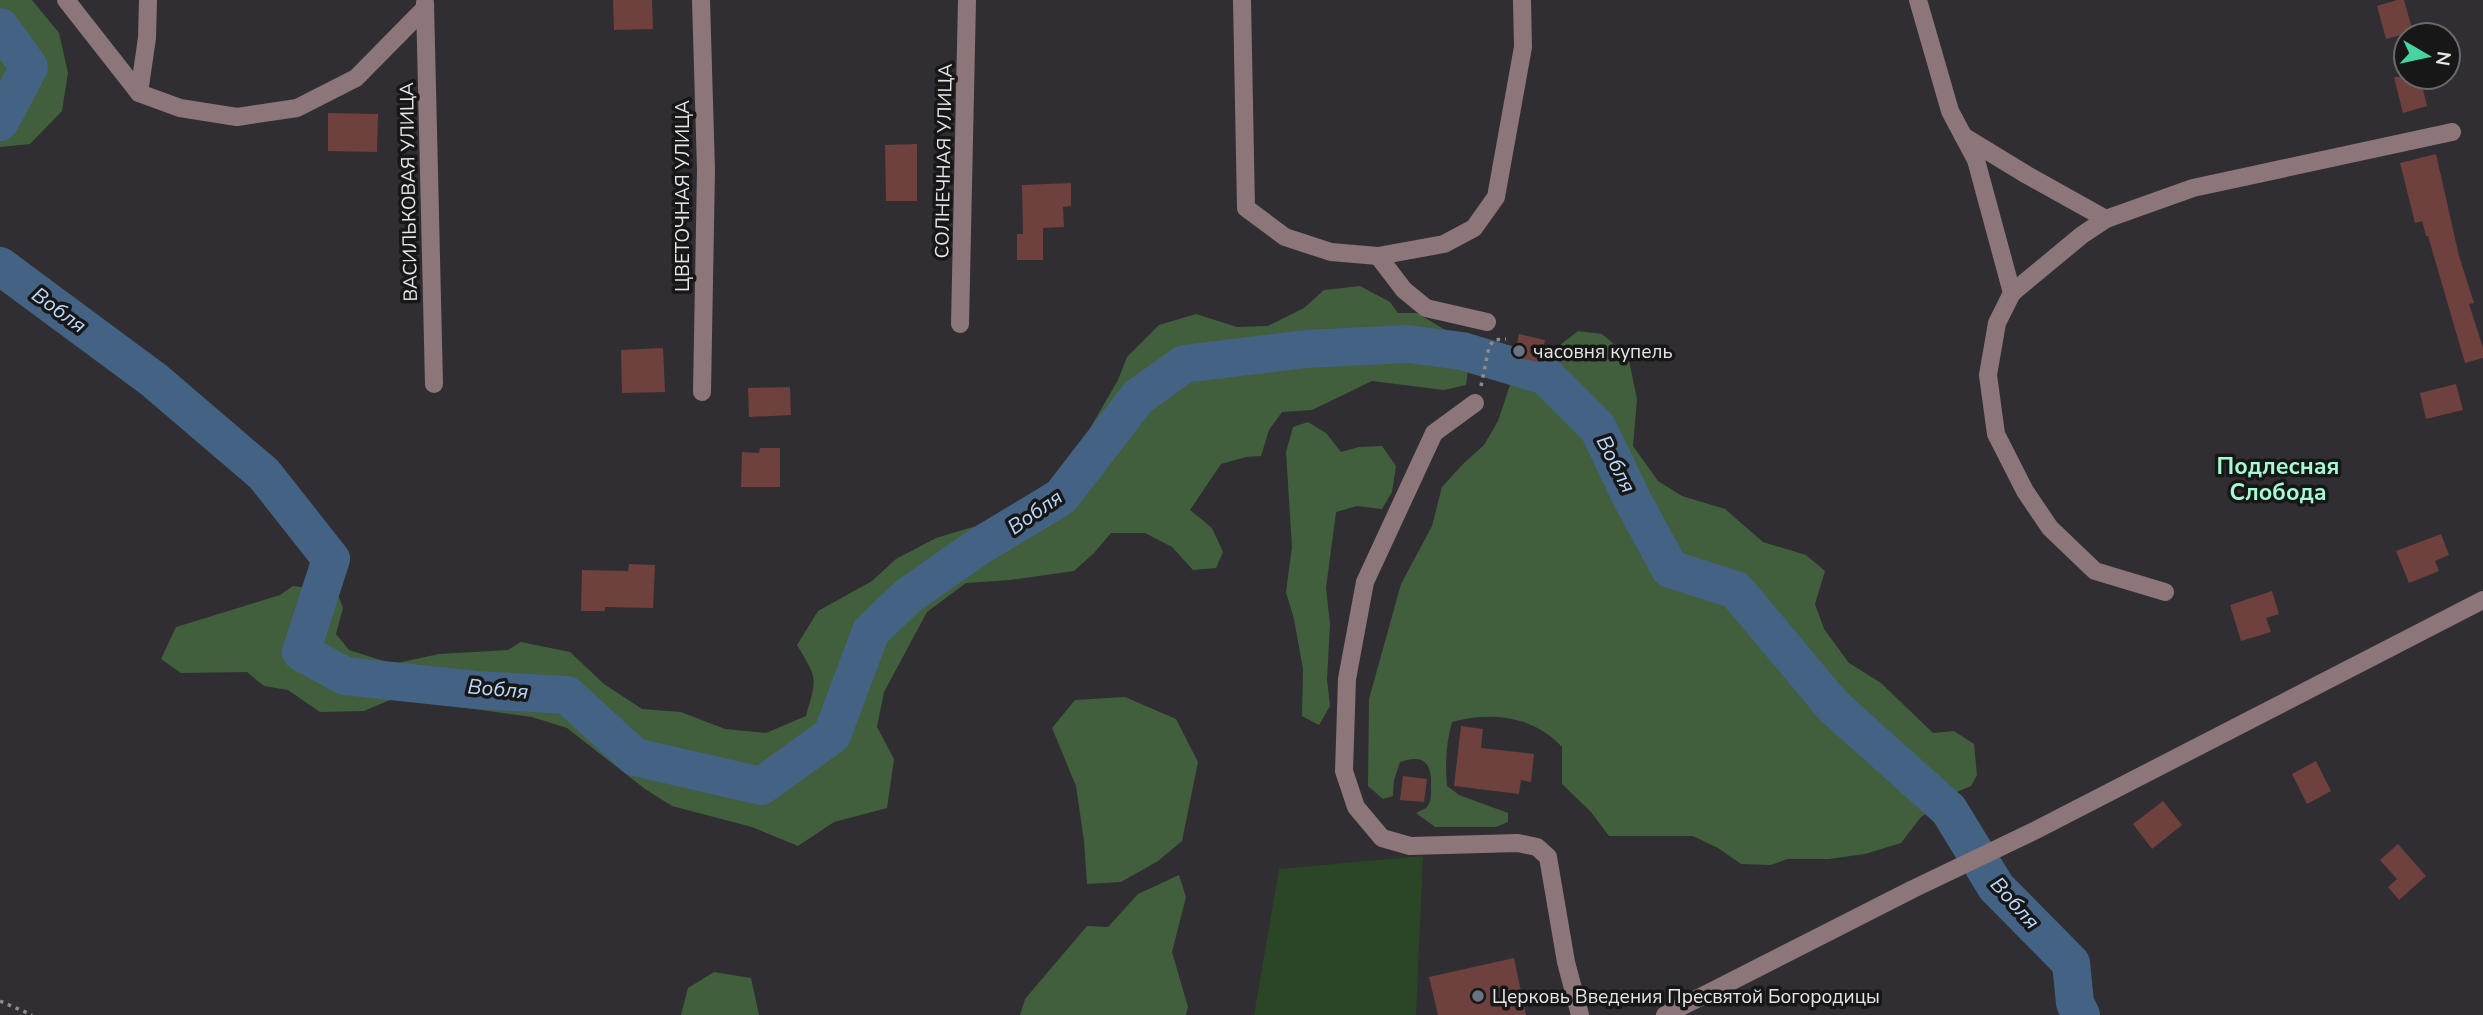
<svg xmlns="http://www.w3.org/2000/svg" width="2483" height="1015" font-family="'Nunito Sans',sans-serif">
	<rect width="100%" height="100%" fill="#302e32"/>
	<polygon fill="#2b4527" points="1423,856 1416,1015 1254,1015 1279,869"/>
	<g fill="#415f3d">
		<polygon points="0,0 32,0 59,33 68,73 62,111 30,144 0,147"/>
		<path d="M1360,286l30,16 8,11h19l30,18 21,5 4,7 -6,42 -22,5 -72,-9 -60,29 -30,2 -13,18 -8,26 -15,1 -25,7 -31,46 22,18 11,24 -7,16 -23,2 -21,-23 -27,-14h-34l-17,20 -20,18 -64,9 -44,3 -39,29 -43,80 -7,35 17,32 -7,49 -53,14 -36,24 -46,-19 -80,-21 -27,-17 -78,-61 -35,-11 -137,-19 -31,13 -44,1 -32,-22 -24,-4 -17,-14 -66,1 -20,-14 15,-32 104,-32 13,-9 44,6 6,16 -7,26 13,16 44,14 46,-10 69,-4 13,-8 49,10 34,32 38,25 39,3 44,17 41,4 40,-17c11,-39 12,-36 -9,-71l21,-34 54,-30 24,-22 40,-21 60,-18 35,-23 36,-29 51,-88 9,-23 32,-32 37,-11 41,13 31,-1 36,-18 20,-18z"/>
		<path d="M1578,331l24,3 26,22 9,43 -4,47 25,35 24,15 43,13 38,33 43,13 19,16 -10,33 9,25 25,34 32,20 52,50 21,-2 20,13 3,31 -6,11 -14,6 -36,25 -20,26 -36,11 -36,5h-42l-16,6 -30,-1 -23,-16 -25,-12h-84l-18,-24 -29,-28v-37c-28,-31 -71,-36 -110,-25 -6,21 -7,42 -5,64l12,9 49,18v9l-12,5h-61l-19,-14c3,-2 7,-3 10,-5 6,-6 5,-15 5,-22 1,-24 -8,-32 -31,-24l-6,18 -1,16 -10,3 -15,-13 1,-87 32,-115 31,-58 10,-39 21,-23 21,-19 14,-24 12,-36 22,-3 23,-14 5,-23z"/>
		<polygon points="1308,422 1326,433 1341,452 1359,447 1382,446 1396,466 1392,492 1382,509 1357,506 1336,512 1326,588 1330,624 1327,680 1330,706 1319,725 1302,716 1303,669 1294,619 1286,592 1292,547 1286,452 1293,427"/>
		<polygon points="1125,697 1176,719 1198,762 1182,841 1158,861 1121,882 1087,884 1084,841 1076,786 1052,728 1075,700"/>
		<polygon points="1179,875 1186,897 1172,952 1188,1007 1186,1015 1020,1015 1025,999 1087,926 1108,927 1138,894"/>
		<polygon points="714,972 751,978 759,1015 681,1015 688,988"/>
	</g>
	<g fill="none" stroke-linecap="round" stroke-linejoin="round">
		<g stroke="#436284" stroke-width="38">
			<polyline points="0,27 29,67 0,122"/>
			<polyline points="0,266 154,380 264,474 331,559 301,652 345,676 476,690 567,695 635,757 761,786 832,735 871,631 908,596 978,547 1061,497 1138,397 1184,364 1306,349 1408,344 1462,351 1546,376 1598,428 1633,501 1670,569 1736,590 1833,706 1949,810 1996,887 2071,963 2075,1003 2081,1015"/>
		</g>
	</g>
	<g fill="#6e403e">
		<polygon points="613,0 652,0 653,29 614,30"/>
		<polygon points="2397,0 2404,0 2413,32 2386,39 2377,6"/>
		<polygon points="2394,77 2420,77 2427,106 2403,113"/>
		<polygon points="328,113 378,114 377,152 328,151"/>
		<polygon points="917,144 917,201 886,201 885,145"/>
		<polygon points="2436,154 2459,256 2474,303 2469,304 2483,348 2483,358 2465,363 2428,236 2426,236 2422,221 2415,223 2400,163"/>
		<polygon points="1071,183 1071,206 1063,207 1064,227 1043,228 1043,260 1017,260 1017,234 1023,234 1022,185"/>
		<polygon points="1519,334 1545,340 1540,362 1514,357"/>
		<polygon points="663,348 665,392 622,393 621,350"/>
		<polygon points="2456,384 2463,410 2426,419 2420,393"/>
		<polygon points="790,387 791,415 749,417 748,388"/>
		<polygon points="760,448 780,448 780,487 741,487 742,452 759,453"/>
		<polygon points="2441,534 2449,555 2435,561 2439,571 2409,583 2396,551"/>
		<polygon points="629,564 655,565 653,608 605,607 605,611 581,611 582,570 628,571"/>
		<polygon points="2272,591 2279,614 2266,618 2271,632 2241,641 2230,605"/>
		<polygon points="1461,726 1483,729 1481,748 1534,754 1531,782 1521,780 1519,794 1454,786"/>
		<polygon points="2316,761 2331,791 2307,804 2292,774"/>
		<polygon points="1403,776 1427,779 1424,802 1400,800"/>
		<polygon points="2163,801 2182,825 2152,849 2133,824"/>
		<polygon points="2398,844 2426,876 2399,900 2388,887 2397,879 2380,860"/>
		<polygon points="1514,958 1526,1015 1438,1015 1429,977"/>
	</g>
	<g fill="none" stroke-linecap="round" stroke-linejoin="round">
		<g stroke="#8d8b8e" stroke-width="3.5" stroke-dasharray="3.5 5" stroke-linecap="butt">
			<polyline points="1481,386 1489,347 1494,340 1506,339"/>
			<polyline points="0,1001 32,1015"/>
		</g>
		<g stroke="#8d7679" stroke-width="18">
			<polyline points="66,0 139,93 180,108 237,117 297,108 356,78 425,8"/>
			<polyline points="701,0 706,170 702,392"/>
			<polyline points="1242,0 1246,208 1285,237 1331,252 1378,256 1444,244 1474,228 1496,197 1523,47 1522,0"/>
			<polyline points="1918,0 1950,111 1976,160 2012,293 1997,323 1988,375 1996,434 2025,491 2050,528 2095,571 2165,592"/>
			<polyline points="425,3 434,384"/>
			<polyline points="139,93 147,38 148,0"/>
			<polyline points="1963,136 2027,175 2106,219 2193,188 2452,132"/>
			<polyline points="1378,256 1404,290 1426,308 1487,322"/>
			<polyline points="2012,293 2082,235 2106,219"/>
			<polyline points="960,324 967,0"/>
			<polyline points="1475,403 1434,433 1365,582 1347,679 1344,771 1356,807 1382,838 1410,846 1518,843 1537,847 1548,857 1566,962 1580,1015"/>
			<polyline points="1665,1015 1913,889 2036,830 2483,600"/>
		</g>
	</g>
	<g fill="#6b7280" stroke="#181718" stroke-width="2.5">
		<circle cx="1519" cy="351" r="7"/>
		<circle cx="1478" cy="996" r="7"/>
	</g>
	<g text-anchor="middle" stroke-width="7" stroke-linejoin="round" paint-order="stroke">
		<g font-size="19" fill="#e7e5e8" stroke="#181718">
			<text transform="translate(943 161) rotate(-89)" y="7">СОЛНЕЧНАЯ УЛИЦА</text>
			<text transform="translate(408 192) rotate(-91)" y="7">ВАСИЛЬКОВАЯ УЛИЦА</text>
			<text transform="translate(682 196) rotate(-90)" y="7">ЦВЕТОЧНАЯ УЛИЦА</text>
		</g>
		<g font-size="19" fill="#e7e5e8" stroke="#181718" text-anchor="start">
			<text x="1533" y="358">часовня купель</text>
			<text x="1492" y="1003">Церковь Введения Пресвятой Богородицы</text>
		</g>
		<g font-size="21" font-style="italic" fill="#bbd9fb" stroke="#181718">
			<text transform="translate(59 310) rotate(36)" y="7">Вобля</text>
			<text transform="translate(1616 464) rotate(63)" y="7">Вобля</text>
			<text transform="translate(1035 512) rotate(-35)" y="7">Вобля</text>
			<text transform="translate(498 689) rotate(5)" y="7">Вобля</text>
			<text transform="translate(2015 903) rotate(48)" y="7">Вобля</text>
		</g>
		<g font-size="23" font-weight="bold" fill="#a4fad2" stroke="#181718">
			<text x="2278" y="474">Подлесная<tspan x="2278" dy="26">Слобода</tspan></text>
		</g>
	</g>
	<g transform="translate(2427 56) rotate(99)"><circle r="33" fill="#181718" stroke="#6b696b" stroke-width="2"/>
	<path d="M0-5L12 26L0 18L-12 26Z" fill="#47d49e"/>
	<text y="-10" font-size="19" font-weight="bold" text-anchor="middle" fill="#e7e5e8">N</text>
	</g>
</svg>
